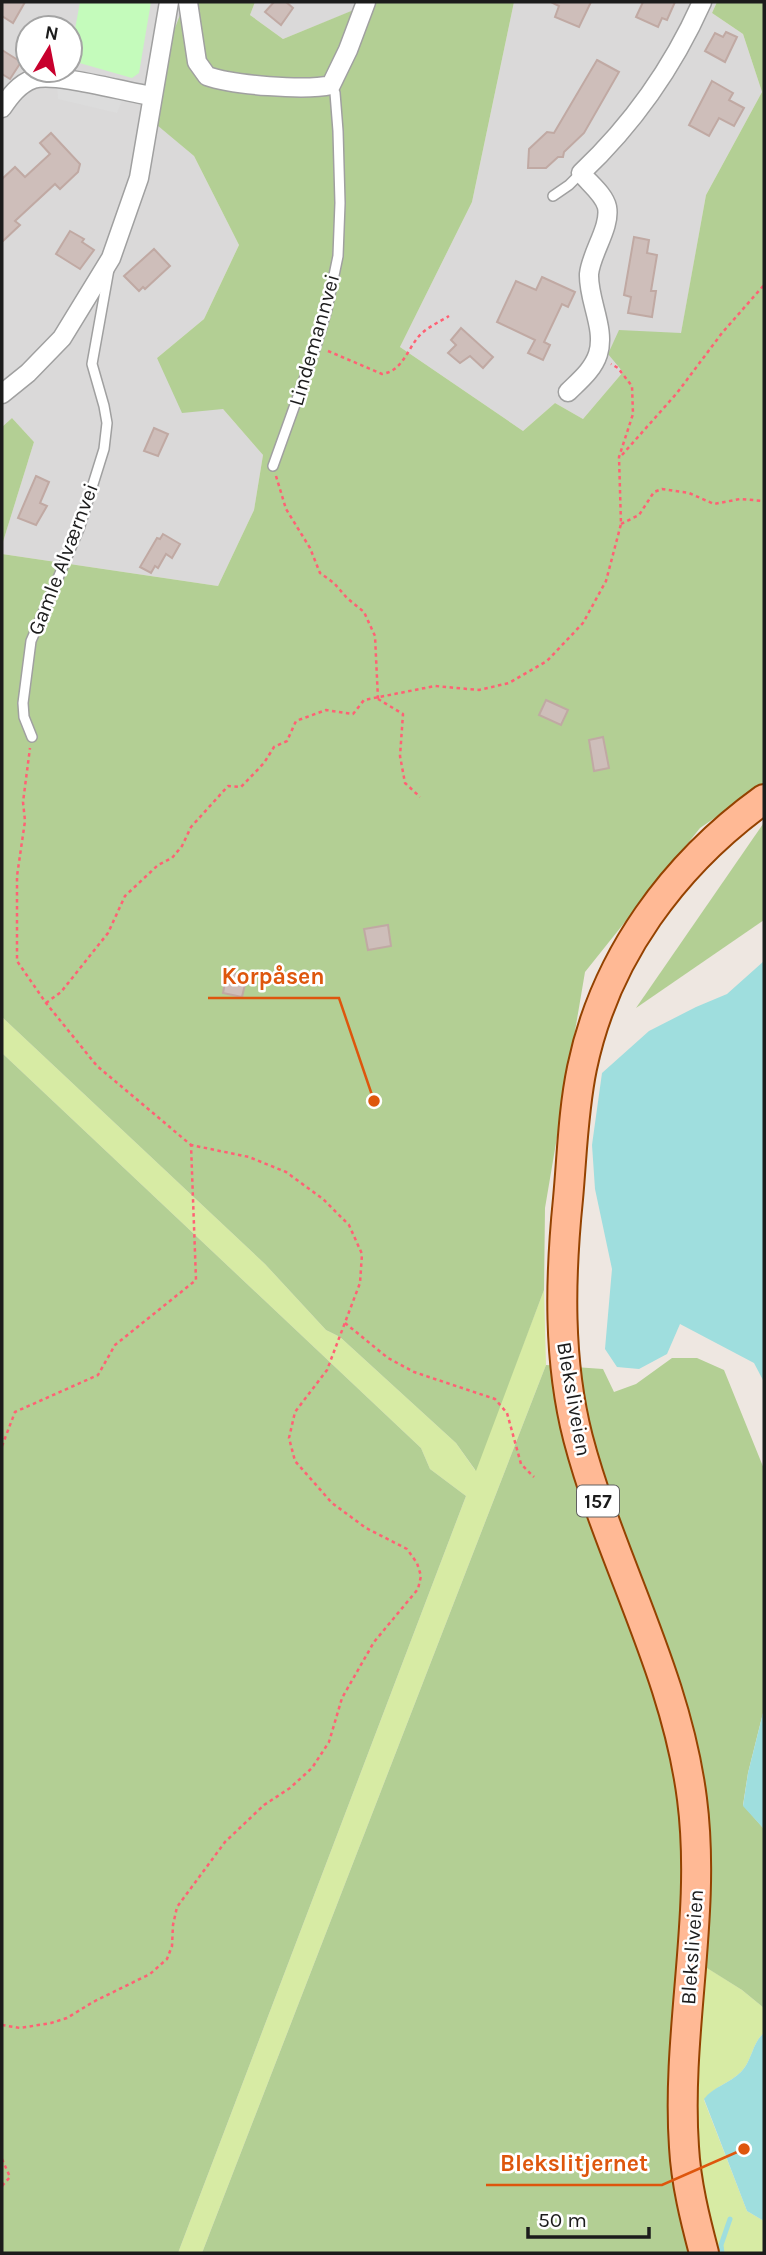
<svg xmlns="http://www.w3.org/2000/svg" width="766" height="2255" font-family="Karla,sans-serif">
	<rect width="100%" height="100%" fill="#eee7e1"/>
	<g fill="#dad9d9" fill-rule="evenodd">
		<path d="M2,2h183l-27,123 36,31 45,89 -35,74 -47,39 66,51 40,46 -9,55 -36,76 -216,-32v-9l32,-103 -22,-24 -10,9zM28,28h42v42h-42z"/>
		<polygon points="255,2 361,2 357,9 283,39 250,15"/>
		<polygon points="514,2 717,2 712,13 743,34 762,92 706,195 681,334 623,372 583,419 555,403 523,431 400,347 472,202"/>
	</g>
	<g fill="#d7eba4">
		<polygon points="2,1017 265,1264 326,1330 340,1337 456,1443 475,1470 544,1290 546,1365 202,2253 178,2253 466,1496 430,1469 421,1448 2,1053"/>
		<path d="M690,1957l52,33 22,18v25c-12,10 -12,28 -23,39 -11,11 -28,15 -37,28l43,111 17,10v32h-68z"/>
	</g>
	<g fill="#b3cf94">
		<polygon points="185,2 255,2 250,15 283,39 356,9 361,2 514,2 472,202 400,347 523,431 555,403 583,419 623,372 608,354 619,330 681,333 706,195 762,92 743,34 712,13 717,2 764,2 764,784 700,828 585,972 545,1208 544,1290 476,1471 456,1443 340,1337 326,1330 265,1264 2,1017 2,554 218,586 254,510 263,455 223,409 182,413 157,358 204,319 239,245 194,156 157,125 168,46"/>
		<polygon points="12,418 34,442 2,545 2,427"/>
		<polygon points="764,823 764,920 636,1008 763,824"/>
		<polygon points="2,1053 421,1448 430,1469 466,1496 178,2253 2,2253"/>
		<polygon points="672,1358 697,1358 724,1370 764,1469 764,1709 748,1773 743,1805 764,1829 764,2008 742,1990 691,1958 696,2253 202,2253 546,1365 603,1369 614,1392 636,1384"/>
	</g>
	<polygon fill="#c4fbbb" points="80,2 151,2 139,73 132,78 76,62 71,51"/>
	<polygon fill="#dcdcdc" points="57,84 122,101 117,113 58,99"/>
	<g fill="#9fdede">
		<polygon points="764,961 764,1382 754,1363 680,1324 667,1354 639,1369 617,1367 605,1349 612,1269 595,1189 592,1145 602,1073 649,1031 696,1007 727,994"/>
		<polygon points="764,1709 764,1829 743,1806 748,1773"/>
		<path d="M764,2033v188l-17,-10 -43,-112c9,-12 26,-16 37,-27 11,-11 11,-29 23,-39z"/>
	</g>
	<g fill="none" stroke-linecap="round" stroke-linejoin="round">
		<polyline stroke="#9fdede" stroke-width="5" points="722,2253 721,2245 730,2219"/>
	</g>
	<g fill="#cebeba" stroke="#c0a9a3" stroke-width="2">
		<polygon points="2,2 25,2 13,23 2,16"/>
		<polygon points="274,2 286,2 293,8 281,25 265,12"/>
		<polygon points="551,2 591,2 579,27 555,17 559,6"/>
		<polygon points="643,2 675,2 667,20 662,18 658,27 636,17"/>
		<polygon points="726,32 737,37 725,62 705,51 715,33 723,37"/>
		<polygon points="2,50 21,62 10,79 2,74"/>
		<polygon points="597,60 619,72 584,133 564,152 563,157 558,157 546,168 528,168 529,149 547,132 554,133"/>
		<polygon points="712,81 733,93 729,100 744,108 734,126 719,118 709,136 689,125"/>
		<polygon points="51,133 80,164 78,172 60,189 55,184 15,221 20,225 2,242 2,179 15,167 25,177 50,154 40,143"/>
		<polygon points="70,231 84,239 82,242 94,250 80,269 56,254"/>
		<polygon points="634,237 649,240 647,253 657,255 651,291 656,291 652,317 628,313 631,297 624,295"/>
		<polygon points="154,249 170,266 145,289 143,287 139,291 124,276"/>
		<polygon points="542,277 575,292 568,307 562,304 544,342 550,345 543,360 528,353 535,340 497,322 516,281 536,290"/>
		<polygon points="461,328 493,357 483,368 470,356 460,363 448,353 456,345 451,340"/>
		<polygon points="154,428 168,434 158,456 144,451"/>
		<polygon points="36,476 49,482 40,503 47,506 36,525 18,518"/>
		<polygon points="163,534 180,544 172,558 166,554 158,568 155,566 151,573 140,567 157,538 160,539"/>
		<polygon points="546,700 568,710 561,725 539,715"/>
		<polygon points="603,737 609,768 594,771 589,740"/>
		<polygon points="388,925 391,946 368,950 364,929"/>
		<polygon points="227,972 247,976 242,997 223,993"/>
	</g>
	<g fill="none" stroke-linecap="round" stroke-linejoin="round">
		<g stroke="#a0a0a0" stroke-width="12">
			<g id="lane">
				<polyline points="553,196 569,185 581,173"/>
				<polyline points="273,466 316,346 327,309 338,256 340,203 338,131 335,93 331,85"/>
				<polyline points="32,737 24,717 23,703 31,641 79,529 104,449 107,423 104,406 92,364 109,269"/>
			</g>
		</g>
		<g stroke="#a0a0a0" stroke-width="21">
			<g id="street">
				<path d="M188,2l9,60 10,14c25,9 98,15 124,9l17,-35 18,-48"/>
				<path d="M2,108c8,-12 17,-24 31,-29 23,-7 91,13 119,17"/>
				<path d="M568,392c11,-11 25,-22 30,-38 8,-25 -10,-54 -9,-80 2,-21 22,-47 18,-67 -3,-13 -18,-24 -26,-34 52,-49 92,-106 121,-171"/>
				<polyline points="2,394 28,373 62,338 111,258 139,178 169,2"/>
			</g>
		</g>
		<g stroke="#944200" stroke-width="32">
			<path id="primary" d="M704,2253c-9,-34 -18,-70 -20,-106 -8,-116 23,-232 8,-348 -16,-127 -82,-239 -114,-361 -20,-78 -18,-160 -10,-239 4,-43 5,-88 14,-131 23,-111 92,-204 182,-269"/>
		</g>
		<g stroke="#ff6174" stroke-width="2.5" stroke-dasharray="3.5 3.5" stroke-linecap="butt">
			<path d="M328,351l54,23c21,-3 25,-25 38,-39 8,-8 19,-13 29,-19"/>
			<polyline points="622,455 677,393 722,333 764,285"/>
			<polyline points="276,476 286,509 310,548 320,573 334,583 347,598 364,612 375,636 378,699"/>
			<polyline points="621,524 639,515 654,492 662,489 689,493 714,504 740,499 764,501"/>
			<polyline points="378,699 403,714 400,756 405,783 420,797"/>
			<polyline points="46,1003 61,992 108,933 125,896 158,865 172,858 182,846 191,827 228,786 241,787 264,763 274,747 287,741 296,721 326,710 353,714 364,700 435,686 479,690 509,683 547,661 583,623 606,581 621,524 619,457 633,414 632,386 618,368 611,364"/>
			<polyline points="345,1323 388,1358 414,1372 495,1399 507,1413 521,1464 534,1477"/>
			<polyline points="2,1446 15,1412 98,1375 115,1345 196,1280 191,1145 97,1066 46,1003 17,961 17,876 25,821 23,802 30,748"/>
			<polyline points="2,2025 20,2028 51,2023 67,2018 93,2002 150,1974 167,1959 172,1946 173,1925 177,1907 225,1842 264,1805 290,1788 312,1768 329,1742 342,1698 374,1642 418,1589 421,1576 417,1563 407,1549 366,1528 332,1503 295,1461 289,1438 295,1412 327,1370 360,1283 362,1254 349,1225 323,1199 286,1172 249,1157 191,1145"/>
			<polyline points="2,2159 10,2177 2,2186"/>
		</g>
		<use href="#lane" stroke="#fff" stroke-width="9"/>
		<use href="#street" stroke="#fff" stroke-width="18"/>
		<use href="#primary" stroke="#ffb995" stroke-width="28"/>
	</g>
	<g text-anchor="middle" stroke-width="5" stroke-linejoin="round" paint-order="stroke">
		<rect fill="#fff" stroke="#606060" stroke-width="2" x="577" y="1485.5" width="42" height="31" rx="5"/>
		<g font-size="19" font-weight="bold" fill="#1c1c1c">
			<text x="598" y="1508">157</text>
		</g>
		<g font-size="21" fill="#1c1c1c" stroke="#fff">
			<text transform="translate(314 340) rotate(-74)" y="7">Lindemannvei</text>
			<text transform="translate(63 559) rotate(-69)" y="7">Gamle Alværnvei</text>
			<text transform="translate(574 1399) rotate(80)" y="7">Bleksliveien</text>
			<text transform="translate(692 1947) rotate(-86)" y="7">Bleksliveien</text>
		</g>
	</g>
	<path fill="none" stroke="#de560d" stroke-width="2.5" d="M374 1101L339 998H208M744 2149L662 2185H486"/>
	<g fill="#de560d" stroke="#fff" stroke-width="2.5">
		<circle cx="374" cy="1101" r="7"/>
		<circle cx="744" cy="2149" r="7"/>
	</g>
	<g font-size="23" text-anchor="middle" font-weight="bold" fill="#de560d" stroke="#fff" stroke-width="5" stroke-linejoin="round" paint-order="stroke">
		<text x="273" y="984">Korpåsen</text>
		<text x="574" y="2171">Blekslitjernet</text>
	</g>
	<rect width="766" height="2255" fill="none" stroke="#1c1c1c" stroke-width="7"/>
	<g transform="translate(49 49) rotate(10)"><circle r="33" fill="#ffffff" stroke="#a4a4a4" stroke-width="2"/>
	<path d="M0-5L12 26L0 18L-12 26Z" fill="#c8002d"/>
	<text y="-10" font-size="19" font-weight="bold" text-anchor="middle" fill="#1c1c1c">N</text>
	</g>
	<path d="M528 2227v10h121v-10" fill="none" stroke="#1c1c1c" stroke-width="3.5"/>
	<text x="538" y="2227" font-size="21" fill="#1c1c1c" stroke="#ffffff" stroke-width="5" paint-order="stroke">50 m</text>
</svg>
